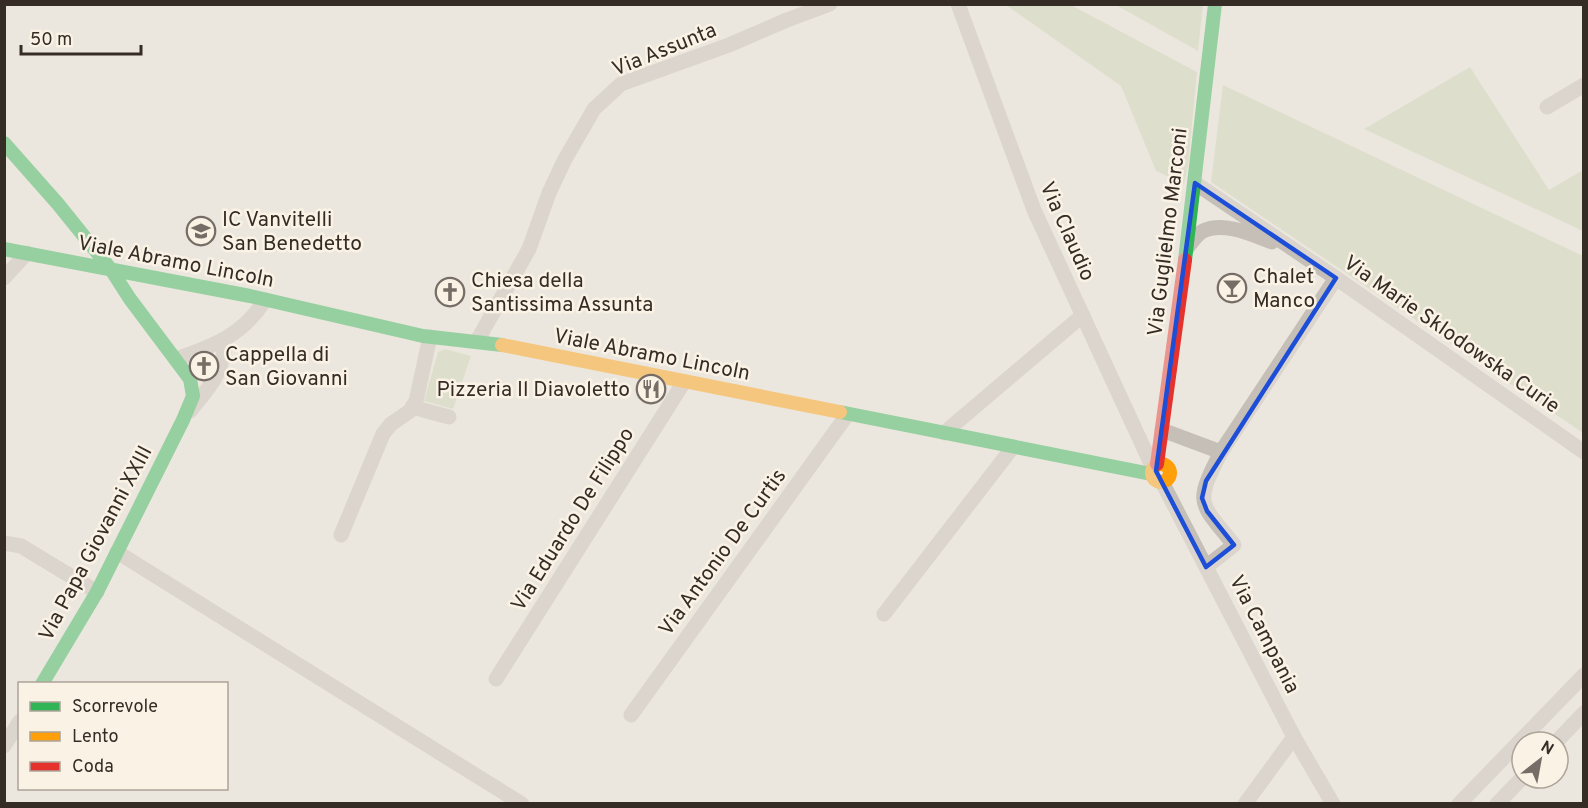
<svg xmlns="http://www.w3.org/2000/svg" width="1588" height="808" font-family="Overpass,sans-serif">
	<rect width="100%" height="100%" fill="#ece7de"/>
	<g fill="#ccd3b8">
		<polygon points="1006,5 1071,5 1197,72 1188,166 1184,184 1156,171 1121,86"/>
		<polygon points="1116,5 1203,5 1198,51"/>
		<polygon points="1470,67 1549,190 1583,170 1583,231 1364,129"/>
		<polygon points="1223,85 1583,256 1583,433 1211,182"/>
		<polygon points="445,349 471,356 453,409 424,401 438,352"/>
	</g>
	<g fill="none" stroke-linecap="round" stroke-linejoin="round">
		<g stroke="#c5bfb8" stroke-width="15">
			<polyline points="958,4 1034,210 1153,468"/>
			<polyline points="1547,107 1584,85"/>
			<polyline points="1195,183 1336,278 1584,452"/>
			<path d="M1187,248c4,-5 10,-14 16,-17 21,-10 50,4 69,11"/>
			<polyline points="4,278 27,253"/>
			<polyline points="477,341 529,249 549,193 564,161 594,109 621,84 729,45 787,20 830,4"/>
			<path d="M176,359c38,-13 67,-24 89,-59"/>
			<polyline points="412,407 449,417"/>
			<path d="M190,411c22,-27 32,-36 36,-72"/>
			<polyline points="1162,430 1221,452 1336,278"/>
			<polyline points="944,433 1083,315"/>
			<polyline points="1162,482 1294,737 1333,804"/>
			<polyline points="341,535 383,434 391,424 410,411 416,401 430,337"/>
			<polyline points="4,543 21,546 97,592"/>
			<polyline points="117,552 522,804"/>
			<path d="M1206,567l28,-22c-35,-44 -40,-40 -13,-93"/>
			<polyline points="884,614 1013,447"/>
			<polyline points="496,679 684,382"/>
			<polyline points="631,715 847,415"/>
			<polyline points="1556,742 1584,713"/>
			<polyline points="4,746 20,721"/>
			<polyline points="1245,804 1294,737"/>
			<polyline points="1459,804 1584,675"/>
			<polyline points="1497,804 1522,778"/>
		</g>
		<g stroke="#30b455" stroke-width="14">
			<polyline points="4,143 58,204 112,271 130,299 190,379 193,396 183,420 97,592 42,684"/>
			<polyline points="4,249 250,296 423,336 502,345"/>
			<polyline points="1185,260 1215,4"/>
			<polyline points="840,412 1151,474"/>
		</g>
		<g stroke="#ff9f0a" stroke-width="14">
			<polyline points="502,345 840,412"/>
			<circle cx="1161" cy="473" r="9"/>
		</g>
		<polyline stroke="#e5322d" stroke-width="14" points="1157,464 1185,260"/>
	</g>
	<path d="M0 0H1588V808H0ZM1195,183l141,95 -130,203 -4,17 5,13 27,34 -28,22 -50,-96z" fill="#ece7de" fill-opacity=".55" fill-rule="evenodd"/>
	<path fill="none" stroke="#1d4ed8" stroke-width="4.5" stroke-linejoin="round" d="M1195,183l141,95 -130,203 -4,17 5,13 27,34 -28,22 -50,-96z"/>
	<defs>
		<g id="school-ring" transform="scale(1.5)"><circle r="9.5" fill="#faf2e5" stroke="#766d66" stroke-width="1.5"/><path d="M0-5L7-2L0 1L-7-2ZM-4 1L0 2.5L4 1V4Q0 6-4 4Z" fill="#766d66"/></g>
		<g id="bar-ring" transform="scale(1.5)"><circle r="9.5" fill="#faf2e5" stroke="#766d66" stroke-width="1.5"/><path d="M-6-5H6L.8 .8V4.5H3.5V6h-7V4.5H-.8V.8Z" fill="#766d66"/></g>
		<g id="church-ring" transform="scale(1.5)"><circle r="9.5" fill="#faf2e5" stroke="#766d66" stroke-width="1.5"/><path d="M-1.2-6h2.4v3.5h3.3v2.4h-3.3V6h-2.4V-.1h-3.3v-2.4h3.3Z" fill="#766d66"/></g>
		<g id="restaurant-ring" transform="scale(1.5)"><circle r="9.5" fill="#faf2e5" stroke="#766d66" stroke-width="1.5"/><path d="M-5-6h1v4h1v-4h1v4h1v-4h1v5L-1.5 .5V6h-2V.5L-5-1ZM5-6V6H3V1.5H1.5Q1.5-4 5-6Z" fill="#766d66"/></g>
	</defs>
	<g fill-rule="evenodd">
		<use href="#school-ring" x="201" y="231"/>
		<use href="#bar-ring" x="1232" y="288"/>
		<use href="#church-ring" x="450" y="292"/>
		<use href="#church-ring" x="204" y="366"/>
		<use href="#restaurant-ring" x="651" y="389"/>
	</g>
	<g text-anchor="middle" stroke-width="5" stroke-linejoin="round" paint-order="stroke">
		<g font-size="21" fill="#362c26" stroke="#faf2e5">
			<text transform="translate(664 49) rotate(-22)" y="7">Via Assunta</text>
			<text transform="translate(1068 231) rotate(66)" y="7">Via Claudio</text>
			<text transform="translate(1167 232) rotate(-83)" y="7">Via Guglielmo Marconi</text>
			<text transform="translate(176 261) rotate(11)" y="7">Viale Abramo Lincoln</text>
			<text transform="translate(1452 334) rotate(35)" y="7">Via Marie Sklodowska Curie</text>
			<text transform="translate(652 354) rotate(11)" y="7">Viale Abramo Lincoln</text>
			<text transform="translate(572 519) rotate(-58)" y="7">Via Eduardo De Filippo</text>
			<text transform="translate(95 543) rotate(-62)" y="7">Via Papa Giovanni XXIII</text>
			<text transform="translate(722 552) rotate(-54)" y="7">Via Antonio De Curtis</text>
			<text transform="translate(1265 634) rotate(63)" y="7">Via Campania</text>
		</g>
		<g font-size="21" fill="#362c26" stroke="#faf2e5" text-anchor="start">
			<text x="222" y="226">IC Vanvitelli<tspan x="222" dy="24">San Benedetto</tspan></text>
			<text x="1253" y="283">Chalet<tspan x="1253" dy="24">Manco</tspan></text>
			<text x="471" y="287">Chiesa della<tspan x="471" dy="24">Santissima Assunta</tspan></text>
			<text x="225" y="361">Cappella di<tspan x="225" dy="24">San Giovanni</tspan></text>
			<text x="630" y="396" text-anchor="end">Pizzeria Il Diavoletto</text>
		</g>
	</g>
	<rect width="1588" height="808" fill="none" stroke="#362c26" stroke-width="12"/>
	<rect x="18" y="682" width="210" height="108" fill="#faf2e5" stroke="#aca399" stroke-width="1.5"/>
	<rect x="30" y="702" width="30" height="9" fill="#30b455" stroke="#aca399" stroke-width="1.5"/>
	<text x="72" y="712" font-size="18" fill="#362c26">Scorrevole</text>
	<rect x="30" y="732" width="30" height="9" fill="#ff9f0a" stroke="#aca399" stroke-width="1.5"/>
	<text x="72" y="742" font-size="18" fill="#362c26">Lento</text>
	<rect x="30" y="762" width="30" height="9" fill="#e5322d" stroke="#aca399" stroke-width="1.5"/>
	<text x="72" y="772" font-size="18" fill="#362c26">Coda</text>
	<g transform="translate(1540 760) rotate(31)"><circle r="28" fill="#faf2e5" stroke="#aca399" stroke-width="1.5"/>
	<path d="M0-4.5L10 22L0 15L-10 22Z" fill="#766d66"/>
	<text y="-9" font-size="16" font-weight="bold" text-anchor="middle" fill="#362c26">N</text>
	</g>
	<path d="M21 45v9h120v-9" fill="none" stroke="#362c26" stroke-width="3"/>
	<text x="30" y="45" font-size="18" fill="#362c26" stroke="#faf2e5" stroke-width="4.5" paint-order="stroke">50 m</text>
</svg>
